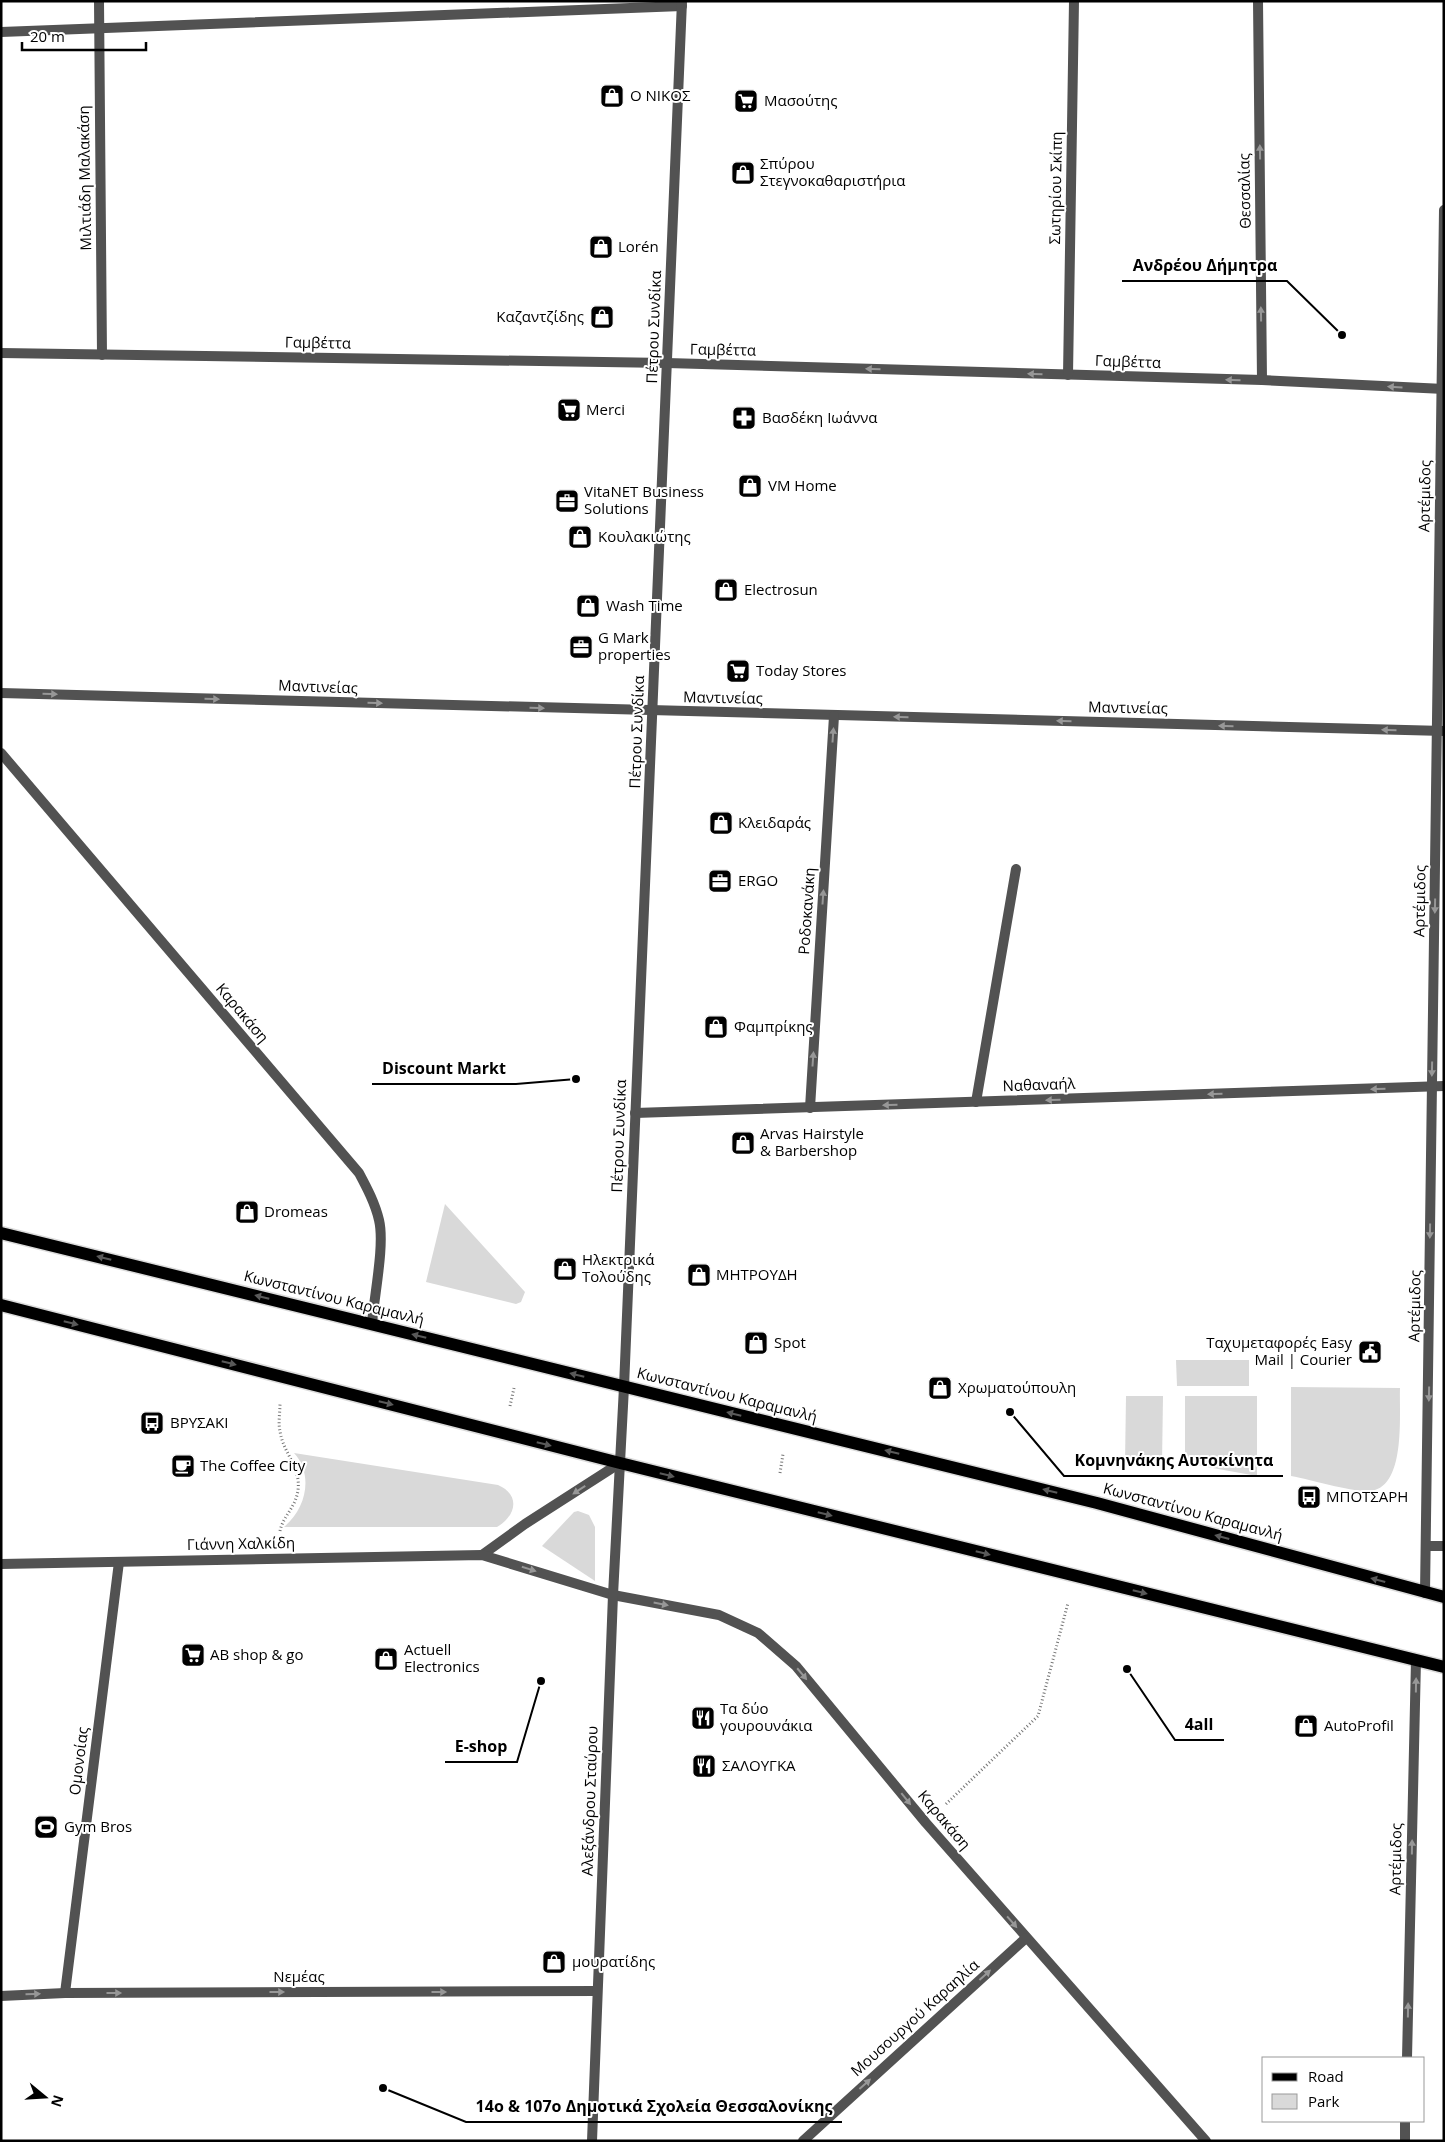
<svg xmlns="http://www.w3.org/2000/svg" width="1445" height="2142" font-family="'Open Sans',sans-serif">
	<rect width="100%" height="100%" fill="#fff"/>
	<g fill="#d9d9d9">
		<polygon points="445,1204 525,1292 521,1302 516,1304 426,1282"/>
		<polygon points="1176,1360 1249,1360 1249,1386 1177,1386"/>
		<path d="M1291,1387l109,1c-1,26 7,104 -33,103 -19,0 -55,-11 -76,-15z"/>
		<polygon points="1126,1396 1163,1396 1162,1464 1125,1463"/>
		<polygon points="1185,1396 1257,1396 1257,1476 1185,1463"/>
		<path d="M294,1453l204,32c23,10 18,31 -1,42h-213c22,-18 30,-52 10,-74z"/>
		<polygon points="578,1511 589,1515 595,1527 595,1581 542,1546 574,1512"/>
	</g>
	<g fill="none" stroke-linecap="round" stroke-linejoin="round">
		<g stroke="#dbdbdb" stroke-width="15">
			<g id="primary">
				<polyline points="1,1233 1097,1503 1444,1597"/>
				<polyline points="1,1305 620,1463 1444,1667"/>
			</g>
		</g>
		<g stroke="#747474" stroke-width="3" stroke-dasharray="1 2.5" stroke-linecap="butt">
			<polyline points="510,1406 514,1388"/>
			<polyline points="780,1473 783,1454"/>
			<path d="M280,1531c3,-15 16,-24 18,-41 3,-23 -15,-37 -18,-59 -2,-8 0,-18 0,-27"/>
			<polyline points="946,1804 1038,1716 1068,1603"/>
		</g>
		<polyline stroke="#525252" stroke-width="10" points="976,1102 1016,869"/>
		<polyline stroke="#525252" stroke-width="10" points="1427,1546 1444,1546"/>
		<g stroke="#525252" stroke-width="10">
			<polyline points="99,1 102,355"/>
			<polyline points="1258,1 1262,380"/>
			<polyline points="1,32 682,6"/>
			<polyline points="1,353 667,363 1262,380 1444,389"/>
			<polyline points="1068,375 1074,1"/>
			<polyline points="1,693 1444,731"/>
			<path d="M1,753l358,420c8,15 16,30 20,47 6,25 -5,76 -7,104"/>
			<polyline points="810,1108 834,716"/>
			<polyline points="635,1113 1444,1086"/>
			<polyline points="482,1555 525,1524 620,1463"/>
			<polyline points="1,1564 482,1555 613,1595 719,1615 758,1633 796,1666 926,1823 1206,2141"/>
			<polyline points="1425,1593 1444,210"/>
			<polyline points="65,1993 119,1562"/>
			<polyline points="1,1996 65,1993 597,1991"/>
			<polyline points="1407,2058 1416,1660"/>
			<polyline points="803,2141 1026,1938"/>
			<polyline points="1405,2141 1405,2121"/>
		</g>
		<polyline stroke="#525252" stroke-width="10" points="592,2141 613,1595 624,1387 682,1"/>
		<use href="#primary" stroke="#000" stroke-width="12"/>
	</g>
	<defs><path id="oneway-solid" d="M-6-.8H1V-3.2L6.5 0L1 3.2V.8H-6Z" transform="scale(1.25)"/></defs>
	<g fill="#979797">
		<use href="#oneway-solid" transform="translate(1260 152) rotate(-91)"/>
		<use href="#oneway-solid" transform="translate(1261 314) rotate(-91)"/>
		<use href="#oneway-solid" transform="translate(873 369) rotate(-178)"/>
		<use href="#oneway-solid" transform="translate(1035 374) rotate(-178)"/>
		<use href="#oneway-solid" transform="translate(1233 380) rotate(-178)"/>
		<use href="#oneway-solid" transform="translate(1395 387) rotate(-177)"/>
		<use href="#oneway-solid" transform="translate(50 694) rotate(2)"/>
		<use href="#oneway-solid" transform="translate(212 699) rotate(2)"/>
		<use href="#oneway-solid" transform="translate(375 703) rotate(2)"/>
		<use href="#oneway-solid" transform="translate(537 708) rotate(2)"/>
		<use href="#oneway-solid" transform="translate(901 717) rotate(-179)"/>
		<use href="#oneway-solid" transform="translate(1064 721) rotate(-179)"/>
		<use href="#oneway-solid" transform="translate(1226 726) rotate(-179)"/>
		<use href="#oneway-solid" transform="translate(1389 730) rotate(-179)"/>
		<use href="#oneway-solid" transform="translate(833 735) rotate(-86)"/>
		<use href="#oneway-solid" transform="translate(823 897) rotate(-86)"/>
		<use href="#oneway-solid" transform="translate(1435 906) rotate(91)"/>
		<use href="#oneway-solid" transform="translate(813 1059) rotate(-86)"/>
		<use href="#oneway-solid" transform="translate(1432 1069) rotate(91)"/>
		<use href="#oneway-solid" transform="translate(1378 1089) rotate(178)"/>
		<use href="#oneway-solid" transform="translate(1215 1094) rotate(178)"/>
		<use href="#oneway-solid" transform="translate(1053 1100) rotate(178)"/>
		<use href="#oneway-solid" transform="translate(890 1105) rotate(178)"/>
		<use href="#oneway-solid" transform="translate(1430 1231) rotate(91)"/>
		<use href="#oneway-solid" transform="translate(1429 1394) rotate(91)"/>
		<use href="#oneway-solid" transform="translate(579 1490) rotate(147)"/>
		<use href="#oneway-solid" transform="translate(529 1569) rotate(17)"/>
		<use href="#oneway-solid" transform="translate(661 1604) rotate(11)"/>
		<use href="#oneway-solid" transform="translate(802 1674) rotate(50)"/>
		<use href="#oneway-solid" transform="translate(1416 1685) rotate(-89)"/>
		<use href="#oneway-solid" transform="translate(906 1799) rotate(51)"/>
		<use href="#oneway-solid" transform="translate(1412 1847) rotate(-89)"/>
		<use href="#oneway-solid" transform="translate(1012 1922) rotate(49)"/>
		<use href="#oneway-solid" transform="translate(985 1975) rotate(-42)"/>
		<use href="#oneway-solid" transform="translate(277 1992)"/>
		<use href="#oneway-solid" transform="translate(439 1992)"/>
		<use href="#oneway-solid" transform="translate(114 1993)"/>
		<use href="#oneway-solid" transform="translate(33 1994) rotate(-2)"/>
		<use href="#oneway-solid" transform="translate(1408 2010) rotate(-89)"/>
		<use href="#oneway-solid" transform="translate(865 2084) rotate(-42)"/>
	</g>
	<g fill="#595959">
		<use href="#oneway-solid" transform="translate(104 1258) rotate(-166)"/>
		<use href="#oneway-solid" transform="translate(262 1297) rotate(-166)"/>
		<use href="#oneway-solid" transform="translate(71 1323) rotate(14)"/>
		<use href="#oneway-solid" transform="translate(419 1336) rotate(-166)"/>
		<use href="#oneway-solid" transform="translate(229 1363) rotate(14)"/>
		<use href="#oneway-solid" transform="translate(577 1375) rotate(-166)"/>
		<use href="#oneway-solid" transform="translate(386 1403) rotate(14)"/>
		<use href="#oneway-solid" transform="translate(734 1414) rotate(-166)"/>
		<use href="#oneway-solid" transform="translate(544 1444) rotate(14)"/>
		<use href="#oneway-solid" transform="translate(892 1452) rotate(-166)"/>
		<use href="#oneway-solid" transform="translate(667 1475) rotate(14)"/>
		<use href="#oneway-solid" transform="translate(1050 1491) rotate(-166)"/>
		<use href="#oneway-solid" transform="translate(825 1514) rotate(14)"/>
		<use href="#oneway-solid" transform="translate(1222 1537) rotate(-165)"/>
		<use href="#oneway-solid" transform="translate(983 1553) rotate(14)"/>
		<use href="#oneway-solid" transform="translate(1378 1580) rotate(-165)"/>
		<use href="#oneway-solid" transform="translate(1140 1592) rotate(14)"/>
	</g>
	<defs>
		<g id="shop-square" transform="scale(1.25)"><rect x="-9" y="-9" width="18" height="18" rx="4" fill="#000" stroke="#fff"/><path d="M-5-2.5h2.3a2.7 3.5 0 0 1 5.4 0H5L5.5 6h-11ZM-1.5-2.5h3a1.5 2.3 0 0 0-3 0Z" fill="#fff"/></g>
		<g id="supermarket-square" transform="scale(1.25)"><rect x="-9" y="-9" width="18" height="18" rx="4" fill="#000" stroke="#fff"/><path d="M-6-5.5h2.5l.6 2H6L4.5 2H-2.5L-4.4-4H-6ZM-1.5 3.2a1.3 1.3 0 1 0 .1 0ZM3 3.2a1.3 1.3 0 1 0 .1 0Z" fill="#fff"/></g>
		<g id="pharmacy-square" transform="scale(1.25)"><rect x="-9" y="-9" width="18" height="18" rx="4" fill="#000" stroke="#fff"/><path d="M-2-6h4v4h4v4h-4v4h-4v-4h-4v-4h4Z" fill="#fff"/></g>
		<g id="office-square" transform="scale(1.25)"><rect x="-9" y="-9" width="18" height="18" rx="4" fill="#000" stroke="#fff"/><path d="M-6-3h4V-5.5h4V-3h4V5H-6ZM-1-4.5V-3h2v-1.5ZM-6 0V1H6V0Z" fill="#fff"/></g>
		<g id="civic-square" transform="scale(1.25)"><rect x="-9" y="-9" width="18" height="18" rx="4" fill="#000" stroke="#fff"/><path d="M-.6-6.5H3V-4.5H.6V-3L4-1V1h2V6H-6V1h2V-1L-.6-3ZM-1.2 2.5V6h2.4V2.5Z" fill="#fff"/></g>
		<g id="bus-square" transform="scale(1.25)"><rect x="-9" y="-9" width="18" height="18" rx="4" fill="#000" stroke="#fff"/><path d="M-5-6H5V4H4V6H2V4H-2V6H-4V4H-5ZM-3.5-4V0h7V-4ZM-3.5 1.2v1.5H-2V1.2ZM2 1.2v1.5H3.5V1.2Z" fill="#fff"/></g>
		<g id="cafe-square" transform="scale(1.25)"><rect x="-9" y="-9" width="18" height="18" rx="4" fill="#000" stroke="#fff"/><path d="M-5.5-4.5H6V0H3Q3 3.5 0 3.5H-2.5Q-5.5 3.5-5.5 0ZM3-3.2v2h1.7v-2ZM-6 4.5H4V6H-6Z" fill="#fff"/></g>
		<g id="restaurant-square" transform="scale(1.25)"><rect x="-9" y="-9" width="18" height="18" rx="4" fill="#000" stroke="#fff"/><path d="M-5-6h1v4h1v-4h1v4h1v-4h1v5L-1.5 .5V6h-2V.5L-5-1ZM5-6V6H3V1.5H1.5Q1.5-4 5-6Z" fill="#fff"/></g>
		<g id="stadium-square" transform="scale(1.25)"><rect x="-9" y="-9" width="18" height="18" rx="4" fill="#000" stroke="#fff"/><path d="M0-5a6.5 5 0 1 0 0 10a6.5 5 0 1 0 0-10ZM-3.5-1.8h7v3.6h-7Z" fill="#fff"/></g>
	</defs>
	<g fill-rule="evenodd">
		<use href="#shop-square" x="612" y="96"/>
		<use href="#supermarket-square" x="746" y="101"/>
		<use href="#shop-square" x="743" y="173"/>
		<use href="#shop-square" x="601" y="247"/>
		<use href="#shop-square" x="602" y="317"/>
		<use href="#supermarket-square" x="569" y="410"/>
		<use href="#pharmacy-square" x="744" y="418"/>
		<use href="#shop-square" x="750" y="486"/>
		<use href="#office-square" x="567" y="501"/>
		<use href="#shop-square" x="580" y="537"/>
		<use href="#shop-square" x="726" y="590"/>
		<use href="#shop-square" x="588" y="606"/>
		<use href="#office-square" x="581" y="647"/>
		<use href="#supermarket-square" x="738" y="671"/>
		<use href="#shop-square" x="721" y="823"/>
		<use href="#office-square" x="720" y="881"/>
		<use href="#shop-square" x="716" y="1027"/>
		<use href="#shop-square" x="743" y="1143"/>
		<use href="#shop-square" x="247" y="1212"/>
		<use href="#shop-square" x="565" y="1269"/>
		<use href="#shop-square" x="699" y="1275"/>
		<use href="#shop-square" x="756" y="1343"/>
		<use href="#civic-square" x="1370" y="1352"/>
		<use href="#shop-square" x="940" y="1388"/>
		<use href="#bus-square" x="152" y="1423"/>
		<use href="#cafe-square" x="183" y="1466"/>
		<use href="#bus-square" x="1309" y="1497"/>
		<use href="#supermarket-square" x="193" y="1655"/>
		<use href="#shop-square" x="386" y="1659"/>
		<use href="#restaurant-square" x="703" y="1718"/>
		<use href="#shop-square" x="1306" y="1726"/>
		<use href="#restaurant-square" x="704" y="1766"/>
		<use href="#stadium-square" x="46" y="1827"/>
		<use href="#shop-square" x="554" y="1962"/>
	</g>
	<g text-anchor="middle" stroke-width="4" stroke-linejoin="round" paint-order="stroke">
		<g font-size="15" fill="#000" stroke="#fff" text-anchor="start">
			<text x="630" y="101">Ο ΝΙΚΟΣ</text>
			<text x="764" y="106">Μασούτης</text>
			<text x="760" y="169">Σπύρου<tspan x="760" dy="17">Στεγνοκαθαριστήρια</tspan></text>
			<text x="618" y="252">Lorén</text>
			<text x="584" y="322" text-anchor="end">Καζαντζίδης</text>
			<text x="586" y="415">Merci</text>
			<text x="762" y="423">Βασδέκη Ιωάννα</text>
			<text x="768" y="491">VM Home</text>
			<text x="584" y="497">VitaNET Business<tspan x="584" dy="17">Solutions</tspan></text>
			<text x="598" y="542">Κουλακιώτης</text>
			<text x="744" y="595">Electrosun</text>
			<text x="606" y="611">Wash Time</text>
			<text x="598" y="643">G Mark<tspan x="598" dy="17">properties</tspan></text>
			<text x="756" y="676">Today Stores</text>
			<text x="738" y="828">Κλειδαράς</text>
			<text x="738" y="886">ERGO</text>
			<text x="734" y="1032">Φαμπρίκης</text>
			<text x="760" y="1139">Arvas Hairstyle<tspan x="760" dy="17">&amp; Barbershop</tspan></text>
			<text x="264" y="1217">Dromeas</text>
			<text x="582" y="1265">Ηλεκτρικά<tspan x="582" dy="17">Τολούδης</tspan></text>
			<text x="716" y="1280">ΜΗΤΡΟΥΔΗ</text>
			<text x="774" y="1348">Spot</text>
			<text x="1352" y="1348" text-anchor="end">Ταχυμεταφορές Easy<tspan x="1352" dy="17">Mail | Courier</tspan></text>
			<text x="958" y="1393">Χρωματούπουλη</text>
			<text x="170" y="1428">ΒΡΥΣΑΚΙ</text>
			<text x="200" y="1471">The Coffee City</text>
			<text x="1326" y="1502">ΜΠΟΤΣΑΡΗ</text>
			<text x="404" y="1655">Actuell<tspan x="404" dy="17">Electronics</tspan></text>
			<text x="210" y="1660">AB shop &amp; go</text>
			<text x="720" y="1714">Τα δύο<tspan x="720" dy="17">γουρουνάκια</tspan></text>
			<text x="1324" y="1731">AutoProfil</text>
			<text x="722" y="1771">ΣΑΛΟΥΓΚΑ</text>
			<text x="64" y="1832">Gym Bros</text>
			<text x="572" y="1967">μουρατίδης</text>
		</g>
		<g font-size="15" fill="#000" stroke="#fff">
			<text transform="translate(85 178) rotate(-91)" y="5">Μιλτιάδη Μαλακάση</text>
			<text transform="translate(1056 188) rotate(-89)" y="5">Σωτηρίου Σκίπη</text>
			<text transform="translate(1245 191) rotate(-91)" y="5">Θεσσαλίας</text>
			<text transform="translate(654 327) rotate(-88)" y="5">Πέτρου Συνδίκα</text>
			<text transform="translate(318 343) rotate(1)" y="5">Γαμβέττα</text>
			<text transform="translate(723 350) rotate(1)" y="5">Γαμβέττα</text>
			<text transform="translate(1128 362) rotate(2)" y="5">Γαμβέττα</text>
			<text transform="translate(1425 496) rotate(-89)" y="5">Αρτέμιδος</text>
			<text transform="translate(318 687) rotate(2)" y="5">Μαντινείας</text>
			<text transform="translate(723 698) rotate(1)" y="5">Μαντινείας</text>
			<text transform="translate(1128 708) rotate(1)" y="5">Μαντινείας</text>
			<text transform="translate(637 732) rotate(-88)" y="5">Πέτρου Συνδίκα</text>
			<text transform="translate(1420 901) rotate(-89)" y="5">Αρτέμιδος</text>
			<text transform="translate(807 911) rotate(-86)" y="5">Ροδοκανάκη</text>
			<text transform="translate(242 1013) rotate(50)" y="5">Καρακάση</text>
			<text transform="translate(1039 1085) rotate(-2)" y="5">Ναθαναήλ</text>
			<text transform="translate(619 1136) rotate(-88)" y="5">Πέτρου Συνδίκα</text>
			<text transform="translate(334 1298) rotate(14)" y="5">Κωνσταντίνου Καραμανλή</text>
			<text transform="translate(1415 1306) rotate(-89)" y="5">Αρτέμιδος</text>
			<text transform="translate(727 1395) rotate(14)" y="5">Κωνσταντίνου Καραμανλή</text>
			<text transform="translate(1193 1512) rotate(15)" y="5">Κωνσταντίνου Καραμανλή</text>
			<text transform="translate(241 1544) rotate(-1)" y="5">Γιάννη Χαλκίδη</text>
			<text transform="translate(79 1761) rotate(-83)" y="5">Ομονοίας</text>
			<text transform="translate(590 1801) rotate(-88)" y="5">Αλεξάνδρου Σταύρου</text>
			<text transform="translate(944 1820) rotate(50)" y="5">Καρακάση</text>
			<text transform="translate(1396 1859) rotate(-89)" y="5">Αρτέμιδος</text>
			<text x="299" y="1982">Νεμέας</text>
			<text transform="translate(915 2018) rotate(-42)" y="5">Μουσουργού Καραηλία</text>
		</g>
	</g>
	<path fill="none" stroke="#000" stroke-width="2" d="M1342 335L1287 281H1122M576 1079L516 1084H372M1010 1412L1064 1476H1283M1127 1669L1175 1740H1224M541 1681L517 1762H445M383 2088L466 2122H842"/>
	<g fill="#000" stroke="#fff" stroke-width="2">
		<circle cx="1342" cy="335" r="5"/>
		<circle cx="576" cy="1079" r="5"/>
		<circle cx="1010" cy="1412" r="5"/>
		<circle cx="1127" cy="1669" r="5"/>
		<circle cx="541" cy="1681" r="5"/>
		<circle cx="383" cy="2088" r="5"/>
	</g>
	<g font-size="16" text-anchor="middle" font-weight="bold" fill="#000" stroke="#fff" stroke-width="4" stroke-linejoin="round" paint-order="stroke">
		<text x="1205" y="271">Ανδρέου Δήμητρα</text>
		<text x="444" y="1074">Discount Markt</text>
		<text x="1174" y="1466">Κομνηνάκης Αυτοκίνητα</text>
		<text x="1199" y="1730">4all</text>
		<text x="481" y="1752">E-shop</text>
		<text x="654" y="2112">14ο &amp; 107ο Δημοτικά Σχολεία Θεσσαλονίκης</text>
	</g>
	<rect width="1445" height="2142" fill="none" stroke="#000000" stroke-width="5"/>
	<rect x="1262" y="2057" width="162" height="65" fill="#ffffff" stroke="#999999"/>
	<rect x="1272" y="2073" width="25" height="8" fill="#000000" stroke="#999999"/>
	<text x="1308" y="2082" font-size="15" fill="#000000">Road</text>
	<rect x="1272" y="2094" width="25" height="15" fill="#d9d9d9" stroke="#999999"/>
	<text x="1308" y="2107" font-size="15" fill="#000000">Park</text>
	<g transform="translate(45 2097) rotate(108)" stroke="#ffffff" stroke-width="4" paint-order="stroke">
	<path d="M0-4L9 19L0 12L-9 19Z" fill="#000000"/>
	<text y="-8" font-size="14" font-weight="bold" text-anchor="middle" fill="#000000">N</text>
	</g>
	<path d="M22 42v8h124v-8" fill="none" stroke="#000000" stroke-width="2.5"/>
	<text x="30" y="42" font-size="15" fill="#000000" stroke="#ffffff" stroke-width="4" paint-order="stroke">20 m</text>
</svg>
